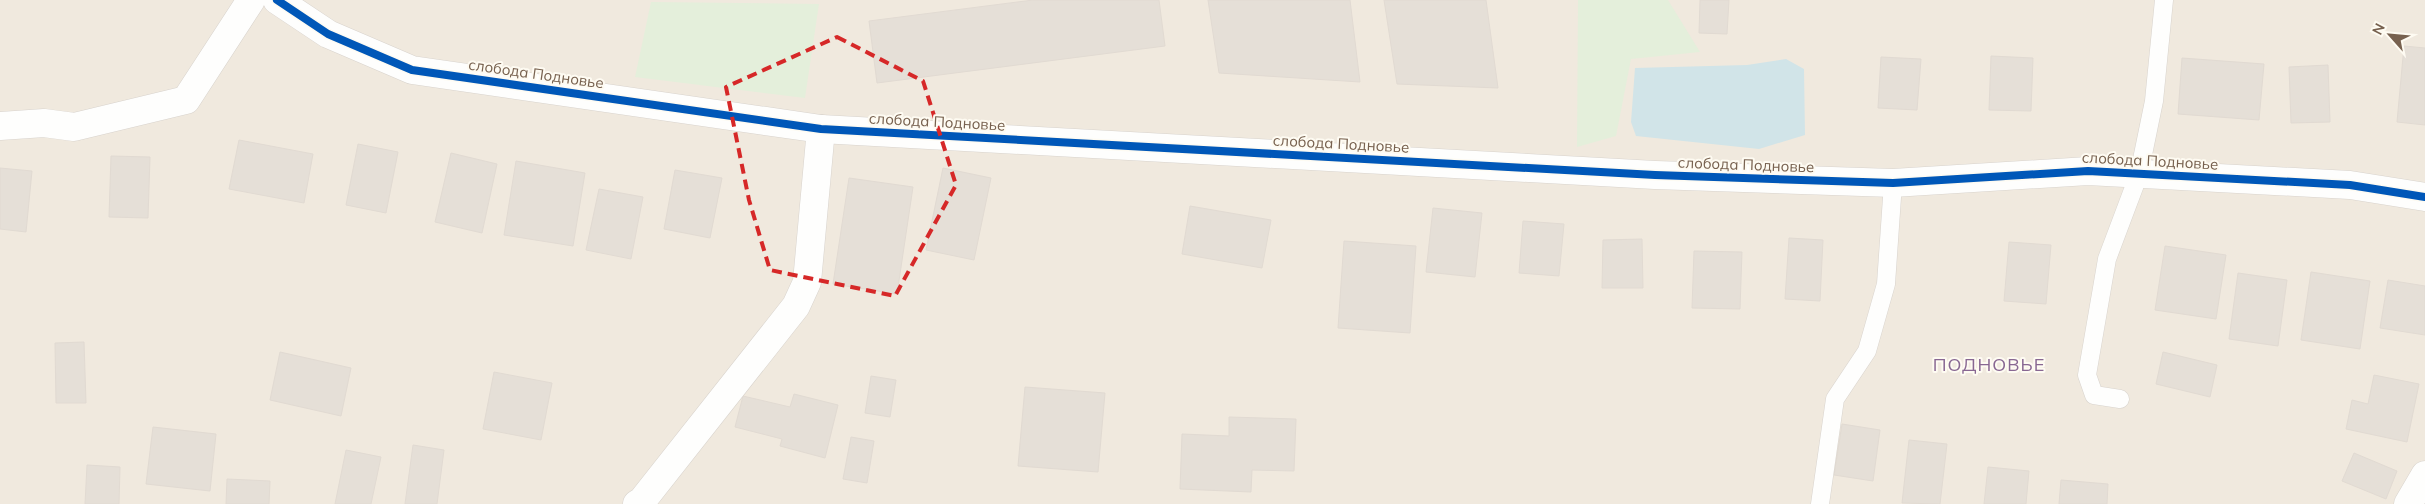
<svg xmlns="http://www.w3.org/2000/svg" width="2425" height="504" font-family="Mulish,sans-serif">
	<rect width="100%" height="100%" fill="#f8f6f0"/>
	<rect fill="#f0e9de" x="0" y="0" width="2425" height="504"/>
	<g fill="#e4efdb">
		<polygon points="1578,0 1668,0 1700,52 1631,59 1616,136 1577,147"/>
		<polygon points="651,2 819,4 805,98 635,77"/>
	</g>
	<polygon fill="#d1e4e8" points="1786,59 1804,69 1805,135 1759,149 1636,136 1631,122 1635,68 1747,65"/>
	<g fill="#e5dfd7" stroke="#e1dad2">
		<polygon points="1033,0 1159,0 1165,46 877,83 869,21"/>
		<polygon points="1208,0 1350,0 1360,82 1219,73"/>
		<polygon points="1384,0 1486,0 1498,88 1397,84"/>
		<polygon points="1700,0 1729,0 1727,34 1699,33"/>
		<polygon points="2404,46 2425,48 2425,125 2397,122"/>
		<polygon points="1991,56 2033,58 2031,111 1989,110"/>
		<polygon points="1881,57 1921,59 1917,110 1878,108"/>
		<polygon points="2182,58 2264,64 2259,120 2178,114"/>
		<polygon points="2328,65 2330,122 2291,123 2289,67"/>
		<polygon points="239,140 313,154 304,203 229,189"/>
		<polygon points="358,144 398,152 386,213 346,205"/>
		<polygon points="451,153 497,164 482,233 435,222"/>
		<polygon points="111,156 150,157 148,218 109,217"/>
		<polygon points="516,161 585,173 573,246 504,235"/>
		<polygon points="0,168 32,171 26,232 0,229"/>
		<polygon points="943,168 991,178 974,260 926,250"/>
		<polygon points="675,170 722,178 710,238 664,229"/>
		<polygon points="849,178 913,187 897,294 833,284"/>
		<polygon points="599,189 643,197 631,259 586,250"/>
		<polygon points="1190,206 1271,220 1262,268 1182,254"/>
		<polygon points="1433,208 1482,213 1475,277 1426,272"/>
		<polygon points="1523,221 1564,224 1559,276 1519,273"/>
		<polygon points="1789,238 1823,240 1820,301 1785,299"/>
		<polygon points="1642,239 1643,288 1602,288 1603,240"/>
		<polygon points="1344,241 1416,246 1410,333 1338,328"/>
		<polygon points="2009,242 2051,245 2046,304 2004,301"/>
		<polygon points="2165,246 2226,255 2216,319 2155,310"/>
		<polygon points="1694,251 1742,252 1740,309 1692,308"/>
		<polygon points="2311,272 2370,281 2360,349 2301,340"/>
		<polygon points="2238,273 2287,280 2278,346 2229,339"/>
		<polygon points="2388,280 2425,286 2425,335 2380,328"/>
		<polygon points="84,342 86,403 56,403 55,343"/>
		<polygon points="280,352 351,368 341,416 270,400"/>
		<polygon points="2163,352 2217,365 2210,397 2156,384"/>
		<polygon points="494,372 552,383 541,440 483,429"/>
		<polygon points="2374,375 2419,384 2407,442 2346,429 2352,400 2368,404"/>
		<polygon points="871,376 896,380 890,417 865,413"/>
		<polygon points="1025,387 1105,393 1098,472 1018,466"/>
		<polygon points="794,394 838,405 825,458 780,446 782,439 735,427 743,396 790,407"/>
		<polygon points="1229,417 1296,419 1294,471 1252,470 1251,492 1180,489 1182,434 1229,436"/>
		<polygon points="1842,424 1880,430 1873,481 1834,475"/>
		<polygon points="153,427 216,434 210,491 146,484"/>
		<polygon points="851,437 874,441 867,483 843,479"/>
		<polygon points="1909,440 1947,444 1940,504 1902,503"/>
		<polygon points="413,445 444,450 437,504 405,504"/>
		<polygon points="346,450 381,457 371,504 335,504"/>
		<polygon points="2354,453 2397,471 2386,499 2342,481"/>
		<polygon points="87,465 120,467 119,504 85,504"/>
		<polygon points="1988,467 2029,471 2026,504 1984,504"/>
		<polygon points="227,479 270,481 269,504 226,504"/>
		<polygon points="2061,480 2108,484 2107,504 2059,504"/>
	</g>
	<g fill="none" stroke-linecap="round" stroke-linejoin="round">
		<g stroke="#d8d3cd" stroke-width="19">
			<g id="service">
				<polyline points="2120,399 2094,395 2087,375 2107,259 2139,174 2154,101 2164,0"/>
				<polyline points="1820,504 1835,399 1867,351 1886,284 1893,183"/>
			</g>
		</g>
		<g stroke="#d8d3cd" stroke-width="29">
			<g id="minor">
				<polyline points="277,0 328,34 412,70 821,129 1655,175 1893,183 2088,171 2350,185 2425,197"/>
				<polyline points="0,126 44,123 74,127 186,100 251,0"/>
				<polyline points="637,504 642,501 796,306 807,282 821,129"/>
				<polyline points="2408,504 2425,475"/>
			</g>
		</g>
		<use href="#service" stroke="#fefefd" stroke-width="18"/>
		<use href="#minor" stroke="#fefefd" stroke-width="28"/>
		<g stroke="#fefbf2" stroke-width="11">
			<polyline id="cycleway" points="277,0 328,34 412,70 821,129 1655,175 1893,183 2088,171 2350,185 2425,197"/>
		</g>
		<use href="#cycleway" stroke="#0057b8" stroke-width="8"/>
	</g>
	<path fill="none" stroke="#d62828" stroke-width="4" stroke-dasharray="10 6" stroke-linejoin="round" d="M837,37l86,44 33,104 -61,111 -125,-26 -21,-70 -23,-113z"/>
	<g text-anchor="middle" stroke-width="4" stroke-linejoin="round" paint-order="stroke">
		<g font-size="15" fill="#77614f" stroke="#fefbf2">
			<text transform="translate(536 74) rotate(8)" y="5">слобода Подновье</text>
			<text transform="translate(937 122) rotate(3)" y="5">слобода Подновье</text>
			<text transform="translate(1341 144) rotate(3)" y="5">слобода Подновье</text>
			<text transform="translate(2150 161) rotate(3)" y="5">слобода Подновье</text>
			<text transform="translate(1746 165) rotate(2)" y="5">слобода Подновье</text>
		</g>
		<g font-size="18" letter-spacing="1" fill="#886792" stroke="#fefbf2">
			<text x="1989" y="371">ПОДНОВЬЕ</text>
		</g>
	</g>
	<g transform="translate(2390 35) rotate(297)" stroke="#fefbf2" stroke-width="4" paint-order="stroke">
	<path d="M0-4L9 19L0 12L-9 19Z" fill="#77614f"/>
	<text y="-8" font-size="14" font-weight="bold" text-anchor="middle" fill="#77614f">N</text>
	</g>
</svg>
